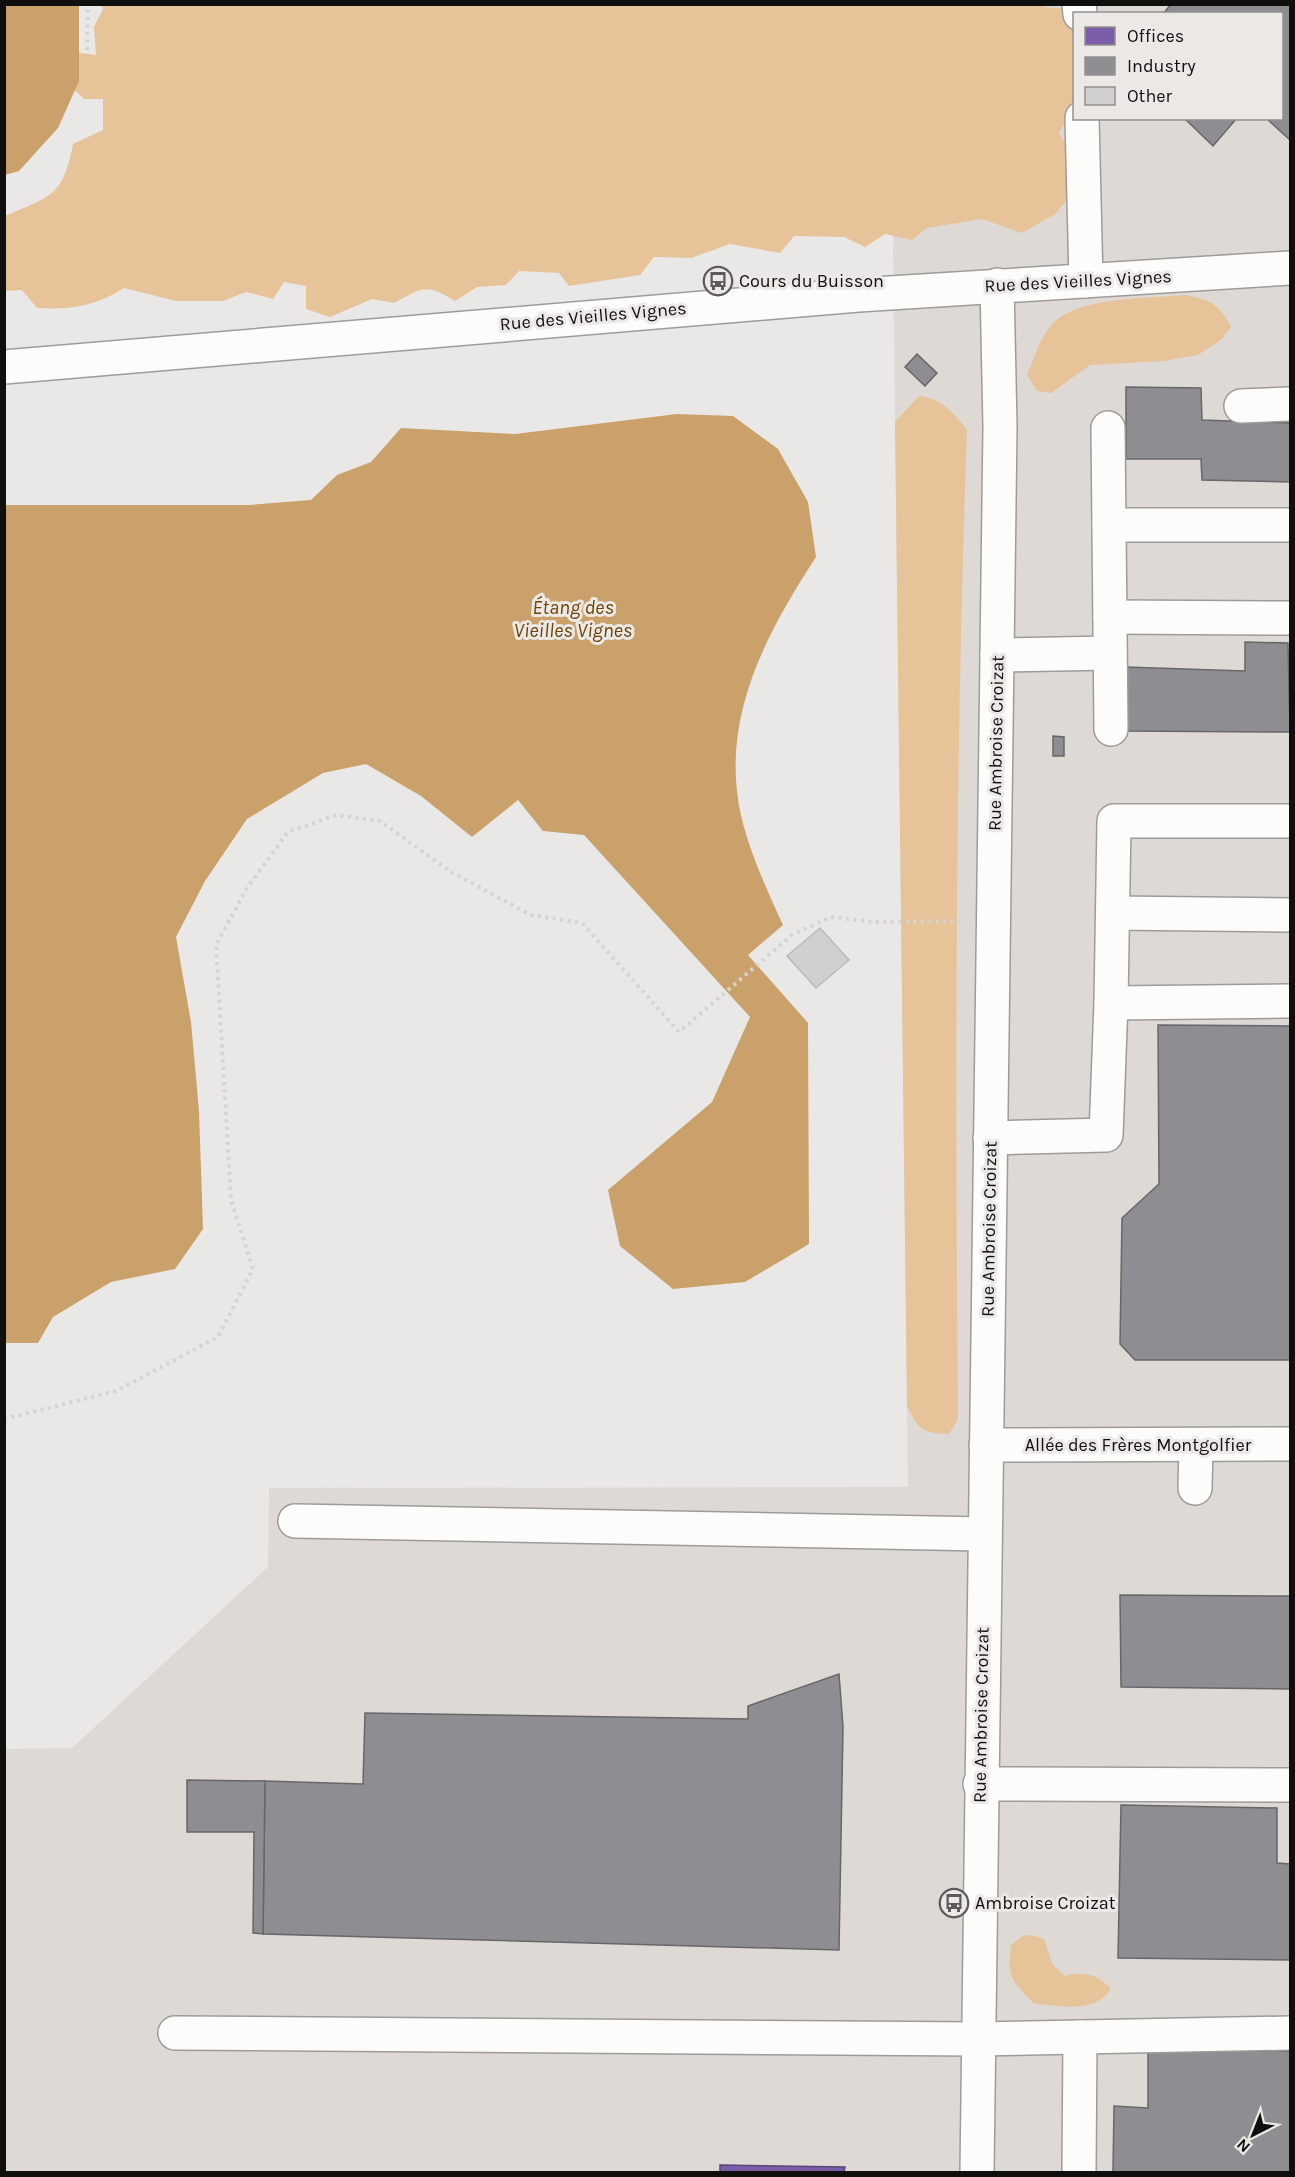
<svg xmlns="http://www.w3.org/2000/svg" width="1295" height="2177" font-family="Karla,sans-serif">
	<rect width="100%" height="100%" fill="#eae8e6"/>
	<path fill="#ded9d4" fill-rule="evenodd" d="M890,5h400v2167h-1285l-1,-423 68,-1 196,-181 1,-79 639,-1zM1074,14h208v104h-208z"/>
	<g fill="#e6c399">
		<path d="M1042,4l2,3 23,2 7,7v91l-15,26 18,29 3,23 -25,29 -33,19 -40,-14 -55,9 -15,12 -27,-6 -20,13 -21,-10 -50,-1 -14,17 -50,-9 -39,14 -37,-1 -14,18 -71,11 -10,-13 -40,-2 -13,14 -29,2 -22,14c-29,-18 -32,-14 -61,2l-22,-4 -42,18 -24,-8v-23l-22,-4 -11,17 -27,-7 -23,9h-47l-52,-13c-28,18 -54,22 -87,20l-15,-18 -17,1v-75c46,-20 58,-19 68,-72l30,-14v-31h-19l-21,-20 9,-27 24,3 -2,-28 9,-18 -2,-4z"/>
		<path d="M1186,295c26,6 32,8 45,32l-10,13 -23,15 -35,6 -73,4 -39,28 -14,-2 -10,-16c8,-18 15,-45 32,-57 30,-21 90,-20 127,-23z"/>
		<path d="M919,396c22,2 35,17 48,34 -12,330 -12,659 -9,989l-9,15c-27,-1 -31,-4 -42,-29l-12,-983z"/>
		<path d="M1031,1935l13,4 9,26 12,11c18,-5 33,-2 46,13 -16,25 -52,17 -78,14 -22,-24 -26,-25 -22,-58l12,-9z"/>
	</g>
	<g fill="#caa16a">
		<polygon points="5,4 79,5 79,81 58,128 19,171 5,175"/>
		<path d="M677,414l56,2 45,33 30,53 8,55c-45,69 -89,148 -79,234 4,43 28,95 46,134l-35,30 60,68 1,221 -64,38 -72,7 -53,-43 -12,-56 104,-88 38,-85 -166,-182 -41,-4 -25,-31 -46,37 -51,-41 -55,-32 -43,9 -76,46 -42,62 -29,56 15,85 8,89 4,118 -28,40 -64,13 -58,35 -15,26h-33v-838h244l62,-5 26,-25 34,-13 30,-34 114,6z"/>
	</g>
	<polygon fill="#7b5ea7" stroke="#5b4679" stroke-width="1.5" points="720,2165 845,2167 844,2172 720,2172"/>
	<g fill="#8d8d92" stroke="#67676a" stroke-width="1.5">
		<polygon points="1171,4 1290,4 1290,140 1266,118 1282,118 1282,14 1163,14"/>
		<polygon points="1184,118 1237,118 1213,146"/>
		<polygon points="917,354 937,373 925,386 905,367"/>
		<polygon points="1126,387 1201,388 1202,420 1290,423 1290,482 1202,480 1201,459 1126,459"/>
		<polygon points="1245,642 1288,643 1290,732 1125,731 1125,667 1245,671"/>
		<polygon points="1053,736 1064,737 1064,756 1053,756"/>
		<polygon points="1158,1025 1290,1026 1290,1360 1135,1360 1120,1344 1122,1218 1159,1184"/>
		<polygon points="1120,1595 1290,1596 1290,1689 1121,1687"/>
		<polygon points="839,1674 843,1727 839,1950 263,1934 265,1781 363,1784 365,1713 748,1719 748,1706"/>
		<polygon points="187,1780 265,1781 263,1934 253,1933 254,1832 187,1832"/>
		<polygon points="1121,1805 1277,1808 1277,1863 1290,1864 1290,1960 1118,1958"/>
		<polygon points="1148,2049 1290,2051 1290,2172 1113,2172 1114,2106 1148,2108"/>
	</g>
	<polygon fill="#d1d0ce" stroke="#bbbab8" stroke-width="1.5" points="820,928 849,960 816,988 787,956"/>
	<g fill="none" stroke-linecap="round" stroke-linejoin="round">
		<g stroke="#9e9c9b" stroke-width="36">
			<g id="minor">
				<polyline points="1079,4 1080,14"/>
				<polyline points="1082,118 1086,281"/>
				<polyline points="4,367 858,295 1290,268"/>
				<polyline points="1241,406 1290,404"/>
				<polyline points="1108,428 1111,729"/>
				<polyline points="1109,525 1290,525"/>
				<polyline points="1110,617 1290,618"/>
				<polyline points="997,655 1110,653"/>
				<polyline points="1113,913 1288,915"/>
				<polyline points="1111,1003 1286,1001"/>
				<polyline points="990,1138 1106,1135 1111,1003 1114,821 1290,821"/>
				<polyline points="986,1445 1290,1444"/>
				<polyline points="1195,1488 1196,1445"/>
				<polyline points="295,1521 984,1534"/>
				<polyline points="980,1784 1290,1785"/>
				<polyline points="175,2033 979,2039 1290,2033"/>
				<polyline points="977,2172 1000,427 997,285"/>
				<polyline points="1079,2172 1080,2037"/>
			</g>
		</g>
		<g stroke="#d4d4d3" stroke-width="4" stroke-dasharray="3 4.5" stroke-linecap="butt">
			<polyline points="87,50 88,4"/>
			<polyline points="4,1419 116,1391 218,1337 253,1269 231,1200 216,945 247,888 288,832 337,815 380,821 451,872 531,915 582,923 679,1032 792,935 831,917 874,922 960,921"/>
		</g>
		<use href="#minor" stroke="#fcfcfb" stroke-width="33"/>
	</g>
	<defs>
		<g id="bus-ring" transform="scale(1.5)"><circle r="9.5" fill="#ebe8e5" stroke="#5c5b59" stroke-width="1.5"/><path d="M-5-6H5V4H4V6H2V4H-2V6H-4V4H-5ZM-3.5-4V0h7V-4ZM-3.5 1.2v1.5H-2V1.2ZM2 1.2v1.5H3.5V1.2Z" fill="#5c5b59"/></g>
	</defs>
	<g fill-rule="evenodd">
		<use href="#bus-ring" x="718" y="281"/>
		<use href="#bus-ring" x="954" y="1903"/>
	</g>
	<g text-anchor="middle" stroke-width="6" stroke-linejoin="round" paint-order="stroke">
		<g font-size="18" fill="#0f0f0d" stroke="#ebe8e5" text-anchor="start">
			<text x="739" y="287">Cours du Buisson</text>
			<text x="975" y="1909">Ambroise Croizat</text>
		</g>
		<g font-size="18" fill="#0f0f0d" stroke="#ebe8e5">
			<text transform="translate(1078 281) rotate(-3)" y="6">Rue des Vieilles Vignes</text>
			<text transform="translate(593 316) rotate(-5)" y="6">Rue des Vieilles Vignes</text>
			<text transform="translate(996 743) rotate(-89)" y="6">Rue Ambroise Croizat</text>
			<text transform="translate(989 1229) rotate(-89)" y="6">Rue Ambroise Croizat</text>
			<text x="1138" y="1451">Allée des Frères Montgolfier</text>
			<text transform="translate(981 1715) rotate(-89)" y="6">Rue Ambroise Croizat</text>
		</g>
		<g font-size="20" font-style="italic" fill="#6c4407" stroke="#ebe8e5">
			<text x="573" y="614">Étang des<tspan x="573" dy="23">Vieilles Vignes</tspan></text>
		</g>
	</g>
	<rect width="1295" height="2177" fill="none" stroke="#0f0f0d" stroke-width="12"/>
	<rect x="1073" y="12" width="210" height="108" fill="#ebe8e5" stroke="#93918f" stroke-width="1.5"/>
	<rect x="1085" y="27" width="30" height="18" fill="#7b5ea7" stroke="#93918f" stroke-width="1.5"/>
	<text x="1127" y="42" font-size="18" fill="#0f0f0d">Offices</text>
	<rect x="1085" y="57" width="30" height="18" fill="#8d8d92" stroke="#93918f" stroke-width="1.5"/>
	<text x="1127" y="72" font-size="18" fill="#0f0f0d">Industry</text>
	<rect x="1085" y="87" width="30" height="18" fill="#d1d0ce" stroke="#93918f" stroke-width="1.5"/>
	<text x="1127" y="102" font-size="18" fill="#0f0f0d">Other</text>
	<g transform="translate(1253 2135) rotate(222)" stroke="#ebe8e5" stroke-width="4.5" paint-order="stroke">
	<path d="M0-4.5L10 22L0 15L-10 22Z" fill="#0f0f0d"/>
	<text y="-9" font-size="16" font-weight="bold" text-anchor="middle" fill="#0f0f0d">N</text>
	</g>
</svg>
